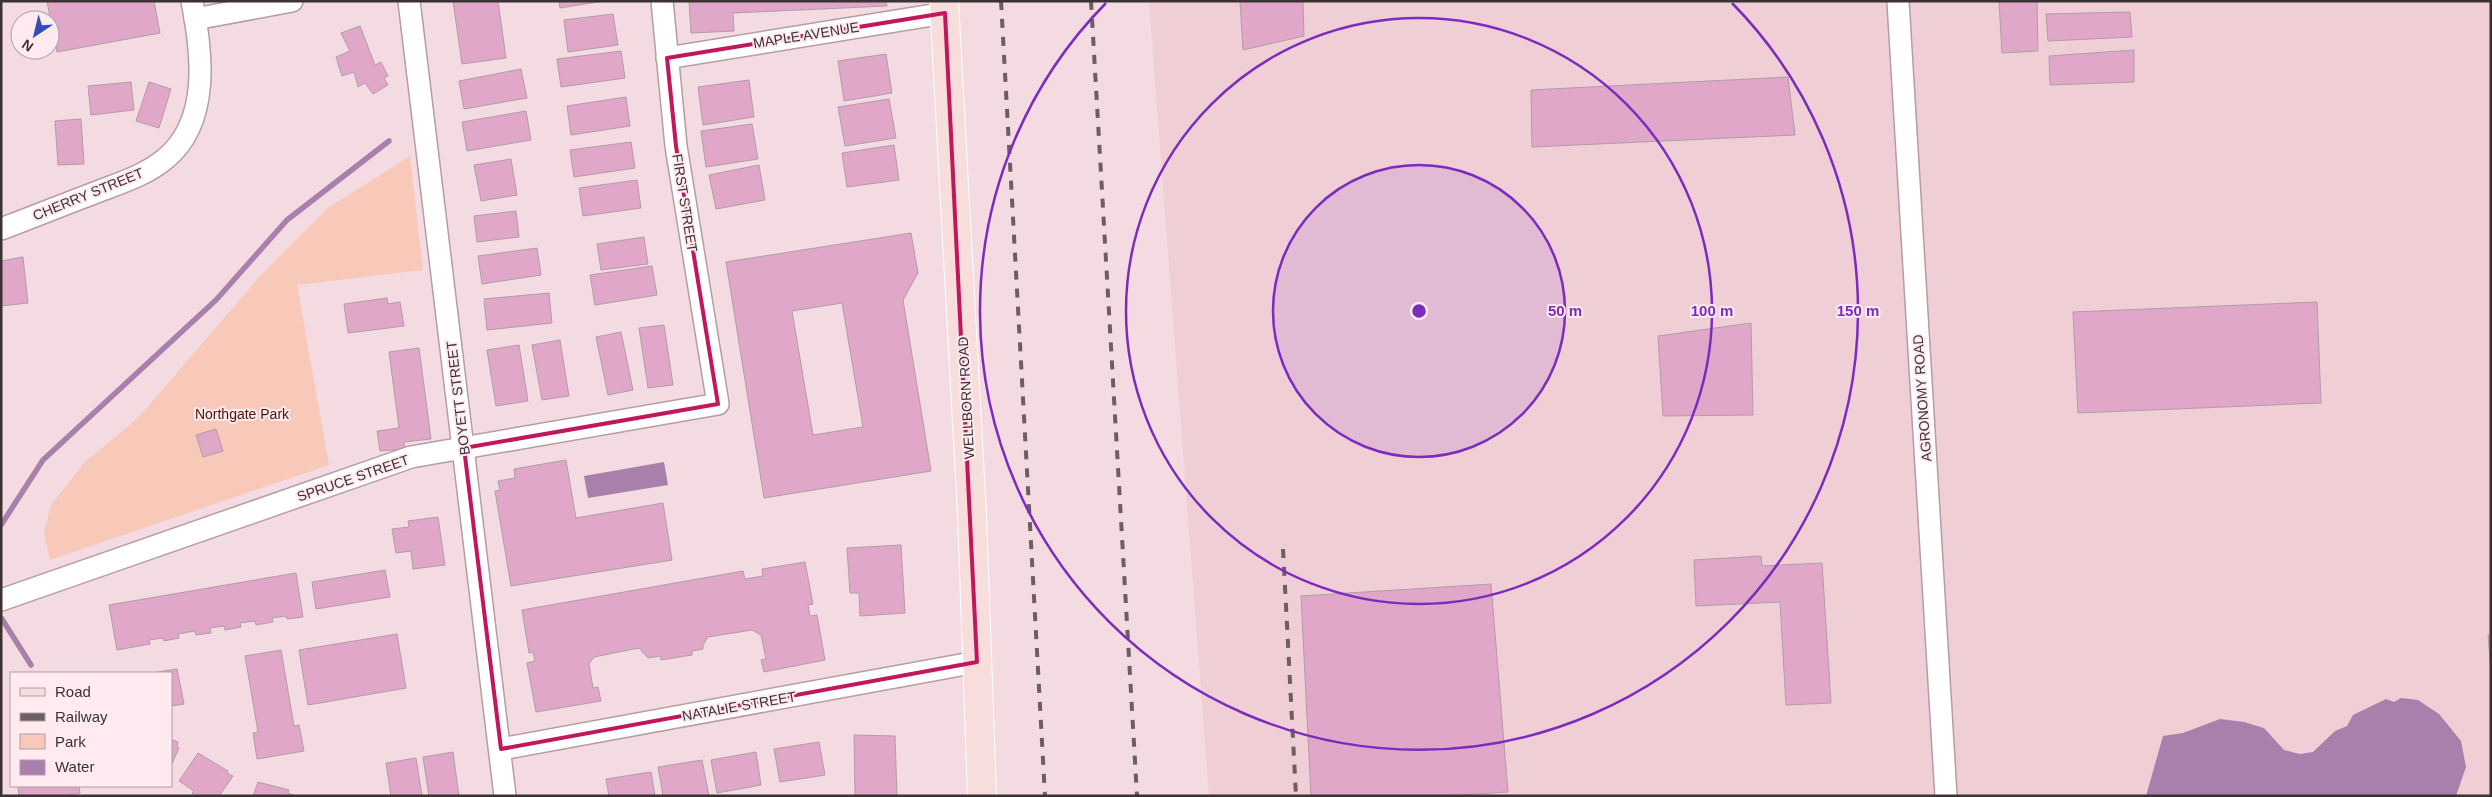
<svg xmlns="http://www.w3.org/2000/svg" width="2492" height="797" font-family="Helvetica,sans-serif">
	<rect width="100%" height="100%" fill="#f4dbe1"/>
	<polygon fill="#f0ced6" points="1149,1 2491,1 2491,796 1209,796"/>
	<polygon fill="#f8c8b8" points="410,156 423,270 297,285 329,465 50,560 44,532 51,505 85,462 137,419 263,273 328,208"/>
	<g fill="#a97fac">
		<polygon points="664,462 668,485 588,498 584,476"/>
		<polygon points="2401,698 2418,700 2439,714 2461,741 2466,767 2456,796 2146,796 2163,736 2183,733 2220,719 2244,722 2264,728 2284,750 2300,754 2313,752 2335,731 2347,726 2353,715 2386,699 2394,702"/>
	</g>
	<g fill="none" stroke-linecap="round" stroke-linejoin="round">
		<g stroke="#a97fac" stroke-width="5.5">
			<polyline points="1,525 43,460 216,300 287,220 389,141"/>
			<polyline points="2,619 31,665"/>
		</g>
	</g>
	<g fill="#e1a7c9" stroke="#b19ca8" fill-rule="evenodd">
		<polygon points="47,1 154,1 160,33 57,52 55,40 50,41 51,23"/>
		<polygon points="453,1 498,1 506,58 462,64"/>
		<polygon points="559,1 604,1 560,8"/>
		<polygon points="689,1 886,1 887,6 733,13 734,31 691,33"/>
		<polygon points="1240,1 1303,1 1304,36 1243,50"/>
		<polygon points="1999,1 2037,1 2038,51 2002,53"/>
		<polygon points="2130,12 2132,37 2048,41 2046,14"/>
		<polygon points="613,14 618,45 568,52 564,20"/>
		<polygon points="360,26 375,65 381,62 388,76 384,78 388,85 373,94 365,83 358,87 354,72 342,76 336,57 350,51 341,33"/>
		<polygon points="2134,50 2134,82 2050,85 2049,56"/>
		<polygon points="621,51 625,78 561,87 557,59"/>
		<polygon points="886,54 892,93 844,101 838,61"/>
		<polygon points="521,69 527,98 464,109 459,81"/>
		<polygon points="1788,77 1795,135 1532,147 1531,90"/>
		<polygon points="749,80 754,117 703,125 698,87"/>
		<polygon points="131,82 134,110 91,115 88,86"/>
		<polygon points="149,82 171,89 159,128 136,121"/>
		<polygon points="626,97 630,126 571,135 567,106"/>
		<polygon points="889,99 896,138 845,146 838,107"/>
		<polygon points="526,111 531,140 467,151 462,122"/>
		<polygon points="81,119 84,164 58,165 55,121"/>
		<polygon points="752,124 758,159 706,167 701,131"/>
		<polygon points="631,142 635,168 574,177 570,150"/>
		<polygon points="894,145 899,180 847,187 842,153"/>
		<polygon points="511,159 517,195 481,201 474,165"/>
		<polygon points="759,165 765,200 716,209 709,175"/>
		<polygon points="637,180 641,208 583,216 579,188"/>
		<polygon points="516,211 519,237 477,242 474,216"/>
		<path d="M911,233l7,40 -15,27 28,171 -167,27 -38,-236zM842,303l21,124 -50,8 -21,-124z"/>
		<polygon points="644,237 648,264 601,270 597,244"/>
		<polygon points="537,248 541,275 482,284 478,256"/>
		<polygon points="23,257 28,303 1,306 1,261"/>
		<polygon points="652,266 657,295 595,305 590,275"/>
		<polygon points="549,293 552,323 487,330 484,299"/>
		<polygon points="387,298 388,304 400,302 404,326 348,333 344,304"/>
		<polygon points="2317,302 2321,403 2078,413 2073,312"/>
		<polygon points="1751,323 1753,415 1663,416 1658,336"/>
		<polygon points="664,325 673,385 648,388 639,328"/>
		<polygon points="621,332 633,390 608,395 596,337"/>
		<polygon points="560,340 569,396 542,400 532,345"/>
		<polygon points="519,345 528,401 496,406 487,350"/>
		<polygon points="419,348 431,439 404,442 405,449 380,451 377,431 399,428 389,352"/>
		<polygon points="216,429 223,451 203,457 196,435"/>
		<polygon points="566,460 576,518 663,503 672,560 511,586 495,491 500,490 498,481 515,478 514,469"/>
		<polygon points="438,517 445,565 413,569 411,551 396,553 392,529 409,527 408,521"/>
		<polygon points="901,545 905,613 860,616 859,593 850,593 847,548"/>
		<polygon points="1761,556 1762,566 1822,563 1831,703 1786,705 1780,602 1696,606 1694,560"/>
		<polygon points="805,562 813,604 808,605 810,616 817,615 825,660 764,672 761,660 766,659 761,635 752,630 708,637 703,645 703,649 692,651 692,655 661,660 660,656 648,658 639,648 594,657 589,664 593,688 598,687 601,701 536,712 527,663 535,661 533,652 529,653 522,610 743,571 745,579 763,576 762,569"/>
		<polygon points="385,570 390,597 316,609 312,582"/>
		<polygon points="296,573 303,617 287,619 286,616 272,618 273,622 256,625 255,621 240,623 241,627 225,630 224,626 210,628 211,633 196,635 195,631 178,634 179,638 164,641 163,638 149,640 150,644 117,650 109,605"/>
		<polygon points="1491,584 1508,792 1444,796 1311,796 1301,596"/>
		<polygon points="397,634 406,688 308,705 299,650"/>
		<polygon points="2488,635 2491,635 2491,673"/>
		<polygon points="281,650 294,726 299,725 304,751 257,759 253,733 258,732 245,656"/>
		<polygon points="177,669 184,704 171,706 171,673 151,673"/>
		<polygon points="854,735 895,736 897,796 855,796"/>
		<polygon points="171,739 178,742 177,746 179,748 171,766"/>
		<polygon points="819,742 825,775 780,782 774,749"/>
		<polygon points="453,752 459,796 429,796 423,757"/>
		<polygon points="756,752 761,785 717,793 711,760"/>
		<polygon points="198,753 228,771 227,773 233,776 219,796 196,796 192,793 194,791 179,781"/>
		<polygon points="416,758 422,796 391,796 386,763"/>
		<polygon points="702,760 709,796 663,796 658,767"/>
		<polygon points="651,772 655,796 609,796 606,779"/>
		<polygon points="258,782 289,790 288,793 296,796 253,796"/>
		<polygon points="18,786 79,786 80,793 62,796 19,796"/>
	</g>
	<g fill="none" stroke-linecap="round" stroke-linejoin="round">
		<g stroke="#b59da3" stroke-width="24">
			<g id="minor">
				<polyline points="409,1 505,796"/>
				<polyline points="1898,1 1946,796"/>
				<polyline points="195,19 292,1"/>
				<polyline points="667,58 945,13"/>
				<path d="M1,229c32,-12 64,-25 96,-37 23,-9 49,-17 68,-33 46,-37 37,-108 27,-158"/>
				<polyline points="1,600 411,457 718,404 676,146 662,1"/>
				<polyline points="501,749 977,662"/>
			</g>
		</g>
		<g stroke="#fff" stroke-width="30">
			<polyline id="major" points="944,1 972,515 982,796"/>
		</g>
		<use href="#minor" stroke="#fff" stroke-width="21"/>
		<use href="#major" stroke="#f7dddc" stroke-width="28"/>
		<g stroke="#6c5f62" stroke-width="4" stroke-dasharray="9 9" stroke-linecap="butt">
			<polyline points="1001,1 1045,796"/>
			<polyline points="1091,1 1137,796"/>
			<polyline points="1283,549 1296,796"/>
		</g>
	</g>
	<path fill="none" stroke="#c2185b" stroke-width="4" stroke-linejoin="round" d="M945,13l32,649 -476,87 -37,-301 254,-44 -42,-258 -9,-88z"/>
	<circle cx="1419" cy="311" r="146" fill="#7b2cbf" fill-opacity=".12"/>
	<g fill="none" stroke="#7b2cbf" stroke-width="2.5">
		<circle cx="1419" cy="311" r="146"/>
		<circle cx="1419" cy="311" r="293"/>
		<path d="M1732 3A439 439 0 1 1 1106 3"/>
	</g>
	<g text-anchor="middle" stroke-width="4" stroke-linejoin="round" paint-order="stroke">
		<g font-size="14" fill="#3c3234" stroke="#feeaef">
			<text transform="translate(806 35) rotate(-9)" y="5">MAPLE AVENUE</text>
			<text transform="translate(88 194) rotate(-22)" y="5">CHERRY STREET</text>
			<text transform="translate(685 203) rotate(81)" y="5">FIRST STREET</text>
			<text transform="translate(458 398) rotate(-97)" y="5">BOYETT STREET</text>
			<text transform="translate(966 398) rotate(-93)" y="5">WELLBORN ROAD</text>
			<text transform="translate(1922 398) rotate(-94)" y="5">AGRONOMY ROAD</text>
			<text transform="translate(353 478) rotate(-19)" y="5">SPRUCE STREET</text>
			<text transform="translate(739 706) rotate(-10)" y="5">NATALIE STREET</text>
		</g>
		<g font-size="14" fill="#4d1501" stroke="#feeaef">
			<text x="242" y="419">Northgate Park</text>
		</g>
	</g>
	<circle cx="1419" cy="311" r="8" fill="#7b2cbf" stroke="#feeaef" stroke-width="2.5"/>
	<g font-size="15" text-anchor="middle" font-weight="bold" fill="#7b2cbf" stroke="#feeaef" stroke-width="4" stroke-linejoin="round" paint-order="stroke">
		<text x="1565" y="316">50 m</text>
		<text x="1712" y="316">100 m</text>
		<text x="1858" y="316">150 m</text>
	</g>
	<rect width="2492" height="797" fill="none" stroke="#3c3234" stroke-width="5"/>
	<rect x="10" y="672" width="162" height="115" fill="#feeaef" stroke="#b0a0a4"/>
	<rect x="20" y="688" width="25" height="8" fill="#f7dddc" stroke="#b0a0a4"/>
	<text x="55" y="697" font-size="15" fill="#3c3234">Road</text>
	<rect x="20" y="713" width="25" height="8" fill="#6c5f62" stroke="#b0a0a4"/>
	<text x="55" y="722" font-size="15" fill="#3c3234">Railway</text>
	<rect x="20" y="734" width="25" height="15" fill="#f8c8b8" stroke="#b0a0a4"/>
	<text x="55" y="747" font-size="15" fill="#3c3234">Park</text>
	<rect x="20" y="760" width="25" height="15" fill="#a97fac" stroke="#b0a0a4"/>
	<text x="55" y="772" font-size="15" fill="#3c3234">Water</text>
	<g transform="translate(35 35) rotate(215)"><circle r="24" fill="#feeaef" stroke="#b0a0a4"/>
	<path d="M0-4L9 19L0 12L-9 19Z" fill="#334bbc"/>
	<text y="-8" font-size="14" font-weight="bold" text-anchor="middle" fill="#3c3234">N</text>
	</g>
</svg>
